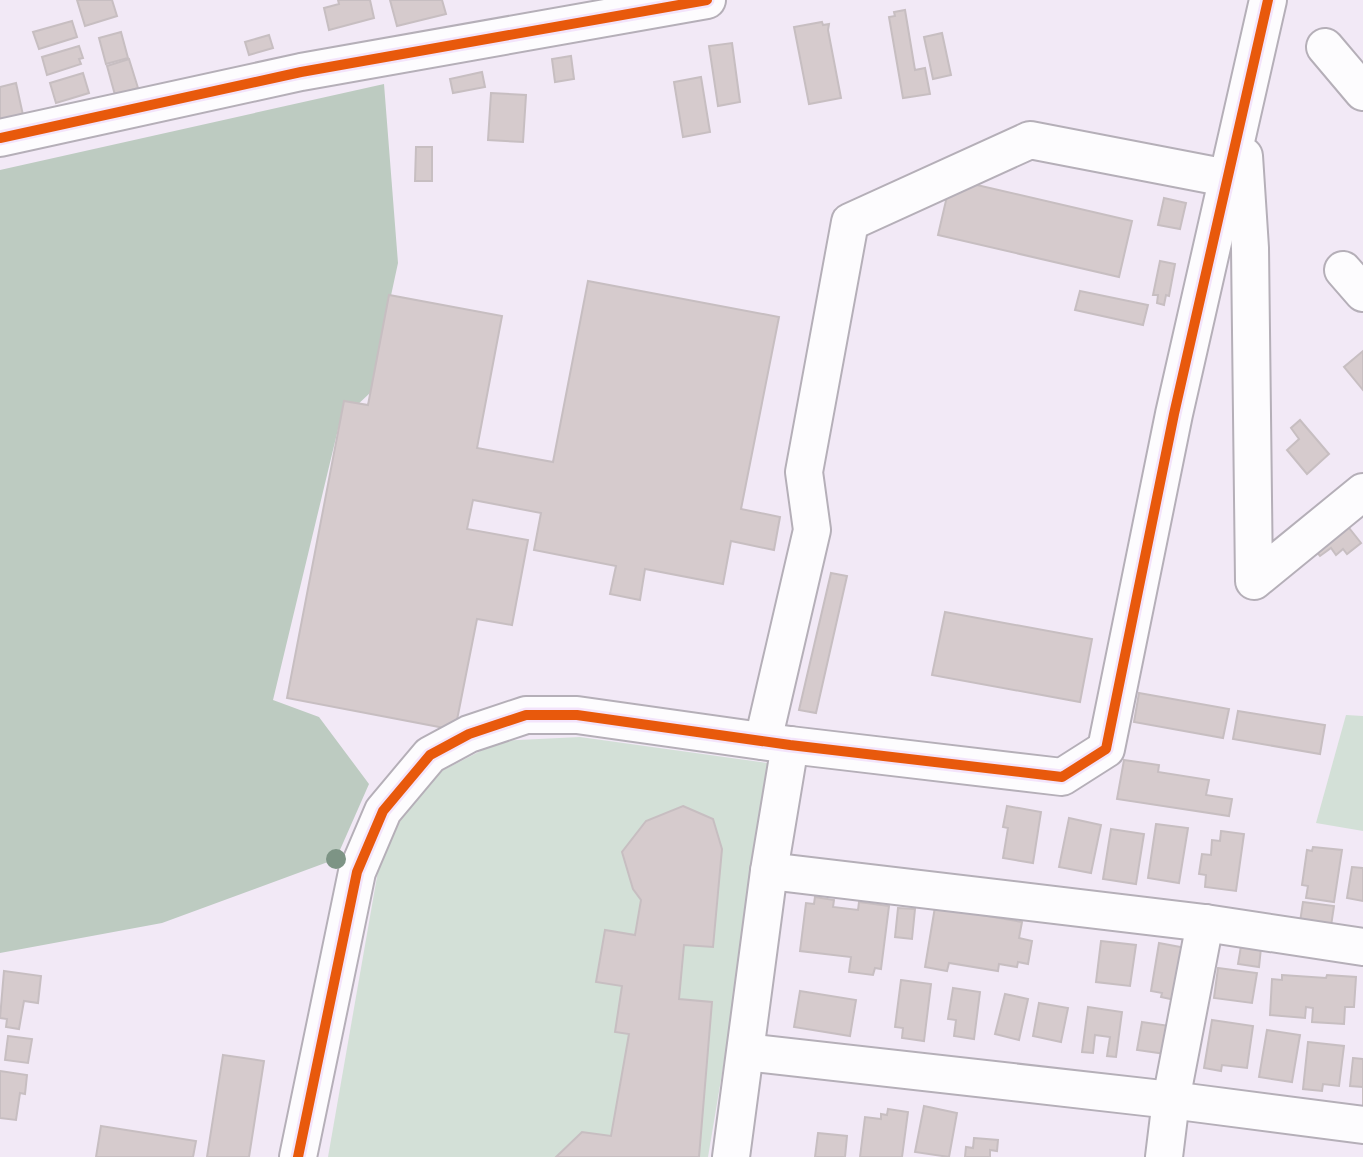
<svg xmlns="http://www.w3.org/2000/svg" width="1363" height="1157" font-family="Commissioner,sans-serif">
	<rect width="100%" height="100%" fill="#f2e9f6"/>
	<g fill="#d3e0d7">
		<polygon points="1346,715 1363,716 1363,831 1316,823"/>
		<polygon points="580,737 774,764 708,1157 328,1157 382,848 430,777 500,741"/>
	</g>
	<polygon fill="#bdcbc1" points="384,84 398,263 370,393 340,421 273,700 319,717 369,784 336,859 162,923 0,953 0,170"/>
	<g fill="#d6cbcd" stroke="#c7bec1" stroke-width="2">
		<polygon points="77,0 112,0 117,16 85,26"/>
		<polygon points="338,0 370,0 374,18 329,30 324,8 339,4"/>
		<polygon points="390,0 442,0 446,14 397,26"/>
		<polygon points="905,10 915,70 925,68 930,94 903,98 889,17 895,16 894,12"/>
		<polygon points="72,21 77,37 39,49 33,32"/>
		<polygon points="822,22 823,25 829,24 828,30 841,98 809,104 794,27"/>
		<polygon points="121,32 128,58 106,64 99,38"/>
		<polygon points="942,33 951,75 933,79 924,37"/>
		<polygon points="269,35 273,48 249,55 245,42"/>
		<polygon points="732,43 740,102 718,106 709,46"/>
		<polygon points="79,46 83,58 79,59 81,64 47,75 42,57"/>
		<polygon points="571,56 574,79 555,82 552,59"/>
		<polygon points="129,59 138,88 115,95 107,66"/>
		<polygon points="482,72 485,87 453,93 450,79"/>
		<polygon points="83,73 89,93 56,103 50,83"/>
		<polygon points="701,77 710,132 683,137 674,82"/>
		<polygon points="16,83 23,115 0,120 0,87"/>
		<polygon points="491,93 526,95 523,142 488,140"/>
		<polygon points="416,147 432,147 432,181 415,181"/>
		<polygon points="951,179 1132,221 1119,277 938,235"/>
		<polygon points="1164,198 1186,203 1180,229 1158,225"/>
		<polygon points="1160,261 1175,264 1169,296 1166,295 1164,305 1157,303 1158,295 1153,295"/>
		<polygon points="588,281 779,317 741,509 780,517 774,550 731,541 723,584 645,569 640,600 610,594 616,566 534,550 541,513 473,500 467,529 528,540 512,625 477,619 455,730 287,698 344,401 368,405 389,295 502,316 477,448 553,462"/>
		<polygon points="1080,291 1148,305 1143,325 1075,310"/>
		<polygon points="1363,351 1363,390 1344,367"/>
		<polygon points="1300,420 1329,454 1307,474 1287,450 1299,439 1291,428"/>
		<polygon points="1342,519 1361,543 1347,554 1343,549 1336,555 1331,548 1320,556 1310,544"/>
		<polygon points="831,573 847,576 816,713 799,710"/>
		<polygon points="945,612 1092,639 1080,702 932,675"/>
		<polygon points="1139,693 1229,709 1223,738 1134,722"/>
		<polygon points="1238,711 1325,725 1320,754 1233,739"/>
		<polygon points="1124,760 1159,765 1158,772 1209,780 1206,795 1232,799 1229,816 1117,799"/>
		<polygon points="683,806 713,819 722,849 713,947 684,945 679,999 712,1002 699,1157 556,1157 582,1132 611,1136 629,1034 615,1032 622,986 596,982 605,930 635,935 641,900 633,889 622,852 646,821"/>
		<polygon points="1007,806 1041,812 1033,863 1003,858 1008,828 1003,827"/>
		<polygon points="1069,818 1101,825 1091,873 1059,867"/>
		<polygon points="1156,824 1188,828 1179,883 1148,878"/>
		<polygon points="1111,829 1144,834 1136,884 1103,879"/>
		<polygon points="1221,831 1244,834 1236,891 1205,887 1206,875 1199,874 1202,854 1211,855 1212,840 1220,841"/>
		<polygon points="1313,847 1342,850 1334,902 1306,898 1308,886 1302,885 1307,850 1312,851"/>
		<polygon points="1352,867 1363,868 1363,901 1347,898"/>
		<polygon points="815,897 834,900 833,907 858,910 859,902 889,906 881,969 875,968 873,975 849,972 851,957 800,951 806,903 814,904"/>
		<polygon points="1303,902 1334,906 1331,926 1300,922"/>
		<polygon points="935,907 1022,922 1019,938 1032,941 1028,964 1018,962 1017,967 999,964 998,971 949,963 947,971 925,967"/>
		<polygon points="898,908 915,909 912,939 895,937"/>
		<polygon points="1101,941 1136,945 1130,986 1096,982"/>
		<polygon points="1159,943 1186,948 1175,1000 1161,997 1162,993 1151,991"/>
		<polygon points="1241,946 1261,948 1259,967 1238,964"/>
		<polygon points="1218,968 1257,973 1252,1003 1214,998"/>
		<polygon points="4,971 41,976 38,1003 24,1001 19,1029 6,1027 7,1019 0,1018"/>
		<polygon points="1282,975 1326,978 1327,975 1356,977 1354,1007 1345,1007 1344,1024 1312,1022 1313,1008 1306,1007 1305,1018 1270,1015 1272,979 1282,980"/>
		<polygon points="901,980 931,984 924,1041 902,1038 903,1028 895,1027"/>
		<polygon points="953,988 980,992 974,1039 954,1036 956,1020 948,1019"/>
		<polygon points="800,991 856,1000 850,1036 794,1027"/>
		<polygon points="1005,994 1028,999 1019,1040 995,1034"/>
		<polygon points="1039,1003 1068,1008 1061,1042 1033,1036"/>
		<polygon points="1088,1007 1122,1012 1116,1057 1107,1056 1110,1037 1095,1035 1093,1053 1082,1052"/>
		<polygon points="1212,1020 1253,1026 1247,1068 1222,1065 1221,1071 1204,1068"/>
		<polygon points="1142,1022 1170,1026 1166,1054 1137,1050"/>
		<polygon points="1267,1030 1300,1035 1292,1082 1259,1077"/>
		<polygon points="8,1036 32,1039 28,1063 5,1060"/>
		<polygon points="1308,1042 1344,1046 1339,1086 1323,1084 1322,1091 1303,1089"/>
		<polygon points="223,1055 264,1061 249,1157 207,1157"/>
		<polygon points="1353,1058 1363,1059 1363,1105 1363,1087 1350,1086"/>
		<polygon points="0,1071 27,1075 25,1094 20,1093 16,1120 0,1118"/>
		<polygon points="924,1106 957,1113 949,1157 915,1152"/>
		<polygon points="888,1109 908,1112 902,1157 860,1157 865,1117 881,1119 881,1114 887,1115"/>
		<polygon points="101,1126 196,1141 193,1157 96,1157"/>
		<polygon points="818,1133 847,1136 845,1157 815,1157"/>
		<polygon points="974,1138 998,1140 997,1151 990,1150 990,1157 965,1157 966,1147 973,1148"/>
	</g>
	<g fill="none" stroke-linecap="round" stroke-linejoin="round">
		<g stroke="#b5afb8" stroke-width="40">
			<g id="minor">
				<polyline points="1325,47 1363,92"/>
				<polyline points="0,138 301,72 707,0"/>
				<polyline points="1244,156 1250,248 1254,581 1363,492"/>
				<polyline points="1343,270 1363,293"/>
				<polyline points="763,741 812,530 804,472 850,222 1030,140 1227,178"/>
				<polyline points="769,871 1205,923 1363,947"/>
				<polyline points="746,1052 1171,1100 1363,1125"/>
				<polyline points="298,1157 357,872 383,811 430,755 469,734 526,715 577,715 790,745 1062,777 1106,749 1174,414 1268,0"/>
				<polyline points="731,1157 769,871 790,745"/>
				<polyline points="1164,1157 1171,1100 1205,923"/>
			</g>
		</g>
		<use href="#minor" stroke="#fdfcfe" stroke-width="36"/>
		<g stroke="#f3e4fb" stroke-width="15">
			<g id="cycleway">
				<polyline points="0,138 301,72 707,0"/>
				<polyline points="298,1157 357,872 383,811 430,755 469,734 526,715 577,715 790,745 1062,777 1106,749 1174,414 1268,0"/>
			</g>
		</g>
		<use href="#cycleway" stroke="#e8590c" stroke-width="10"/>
	</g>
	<circle fill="#7d9485" cx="336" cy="859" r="10"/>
</svg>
